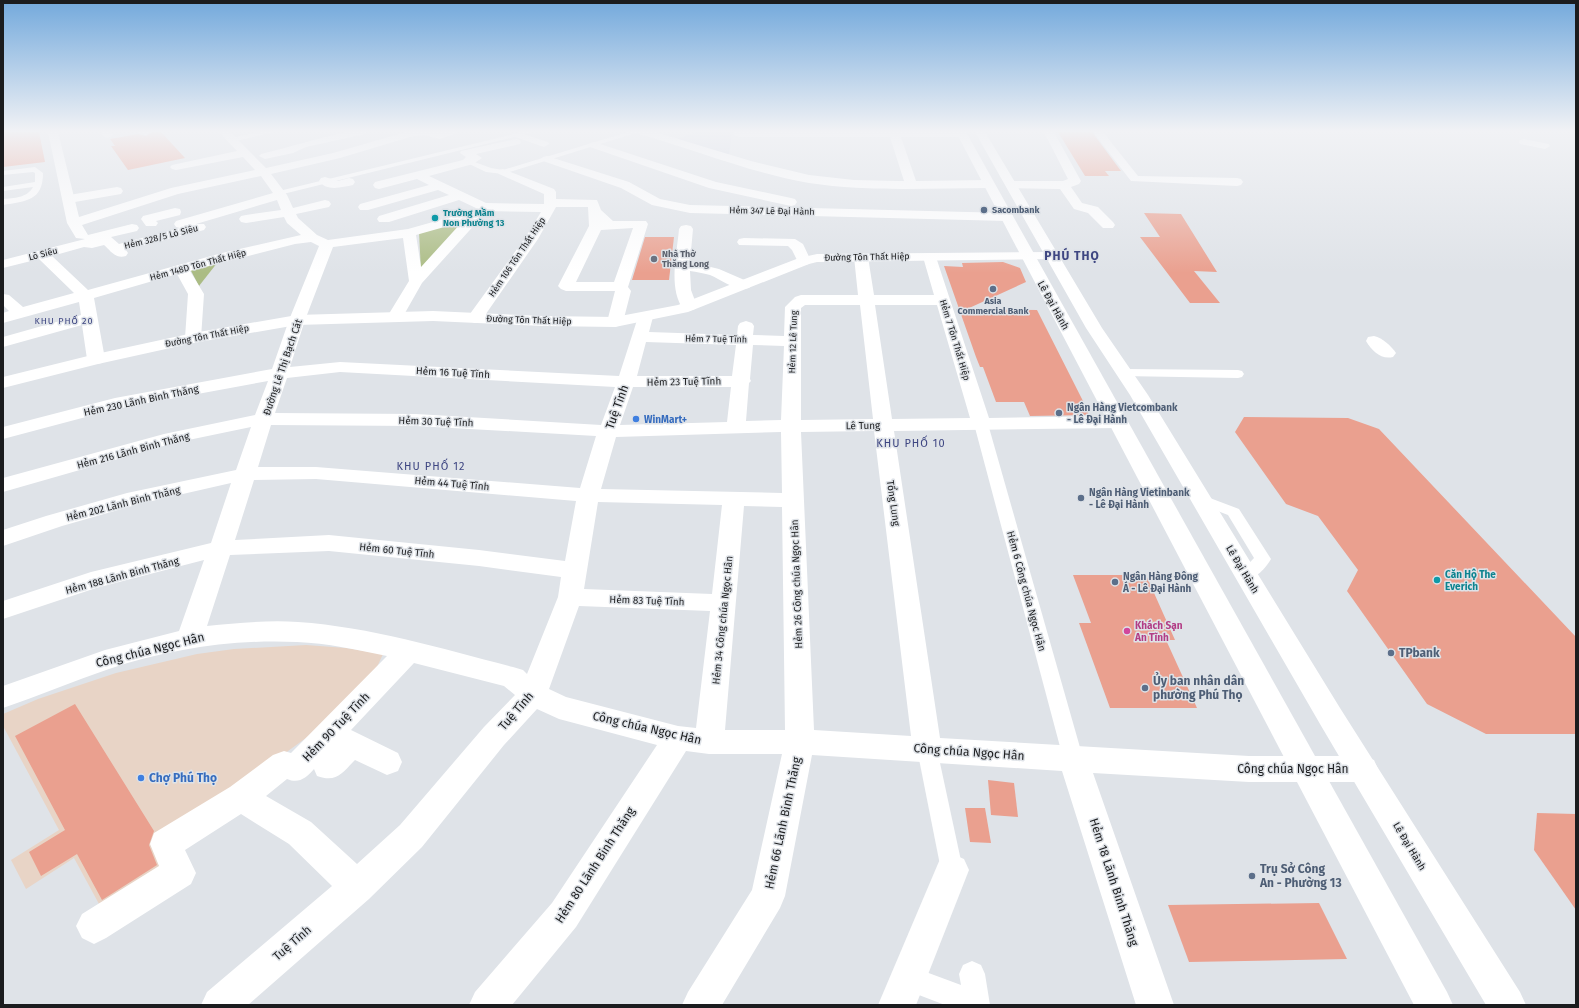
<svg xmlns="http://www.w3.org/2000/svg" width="1579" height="1008" font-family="'Fira Sans',sans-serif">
	<rect width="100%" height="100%" fill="#dfe3e8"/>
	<path fill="#e8d4c6" d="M306,645l40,3 37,6 -12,26 -28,31 -180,131 23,32 -75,52 -37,-68 -48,31 -15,-29 48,-30 -56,-104v-12l35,-15 78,-26 81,-19 37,-5z"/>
	<path fill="#cfd6e2" d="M696,132h36l-3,23 -52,-16z"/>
	<g fill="#abbc84">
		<path d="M469,218l-48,53 -2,-39z"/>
		<path d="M221,258l-22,28 -10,-19z"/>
	</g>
	<g fill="#eaa08f">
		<path d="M3,132h36l6,30 -42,5z"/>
		<path d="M152,132h9l24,26 -57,12 -17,-24h4l-5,-7 28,-5 8,2z"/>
		<path d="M1058,132h34l29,39h-16l4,5h-24z"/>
		<path d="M1144,213l37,1 36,58 -23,-1 26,32h-30l-50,-66h20z"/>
		<path d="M645,237h29l-5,43h-37z"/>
		<path d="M1003,262l17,6 6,14 -59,27 70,1 47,93h-1l6,12 -59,1 -6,-14h-28l-13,-35h-3l-4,-10 -32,-91 19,1 -1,-4z"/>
		<path d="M1244,417l104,1 31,11 197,208v97h-90l-59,-30 -80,-113 11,-21 -40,-54 -32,-12 -51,-72z"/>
		<path d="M1073,575h73l29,65h-9l31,68h-87l-31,-85h12z"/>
		<path d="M75,704l79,127 -5,14 8,20 -55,35 -25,-46 -36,22 -12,-24 36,-22 -50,-94z"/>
		<path d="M988,780l26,3 4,34 -27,-2z"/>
		<path d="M965,808h20l6,35 -21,-1z"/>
		<path d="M1537,813l39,1v96l-42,-60z"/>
		<path d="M1319,903l28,56 -158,3 -21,-57z"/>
	</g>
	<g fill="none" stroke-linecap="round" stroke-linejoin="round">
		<g fill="#fff" fill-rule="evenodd">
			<path d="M260,132h13l-41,10 -4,-2 1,-2z"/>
			<path d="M522,132h12l-255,63 -4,-2 4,-2z"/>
			<path d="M628,132h11l-136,42 -17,-2 -21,-10 4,-2 22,8 12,2z"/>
			<path d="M35,167l8,6c0,28 -17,28 -40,32v-6c11,-1 24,-1 30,-12l-30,4v-4l32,-5v-9l-2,-1 -30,3v-4z"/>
			<path d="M1126,369l112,1 4,1 2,3 -2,3 -4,1 -116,-2 -2,-3 2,-3z"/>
			<path d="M981,420l5,1 2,3 95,334 -3,6 -7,3 -7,-3 -3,-6 -89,-334 2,-3z"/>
			<path d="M1202,495l37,14 32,50c-6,10 -18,24 -31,20l-2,-4 16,-17 -26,-43 -31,-12 -2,-3 2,-3z"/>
			<path d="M927,740l7,3 3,6 26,121 -3,8 -8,3 -8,-3 -3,-8 -24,-121 3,-6z"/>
			<path d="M972,961l9,4 4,9 5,31h-45l-47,-18 -4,-9 4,-9 9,-4 54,20 -2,-11 4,-9z"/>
		</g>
		<path fill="#fff" fill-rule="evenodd" d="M117,187l4,1 2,3 -2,3 -52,9 -4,-1 -2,-3 2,-3 4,-1z"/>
		<g fill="#fff" fill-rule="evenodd">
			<path d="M48,132h10l21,85 92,-29 84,-18 -12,-13 -67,13 -4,-1 -2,-2 2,-2 65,-14 -18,-19h11l36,36 67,-15 73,-21h50l-1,2 -16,5 -15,-4 -14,2 -70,21 -69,16 16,21 6,13 32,-8 4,1 2,3 -2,3 -33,7 2,4 19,17 11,5 80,-11 64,-18 4,-3 -17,-8 -70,22h-10l-2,-3 2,-3 70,-21 -11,-5 -70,20h-8l-2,-3 2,-3 69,-19 -12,-6 -38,10 -4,-1 -2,-3 2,-3 88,-22 3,-3 -6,-4 1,-2 55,-12 4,1 1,2 -1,2 -44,10 6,4 -9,6 -44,12 57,27 58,1v-10l-45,-20 -2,-2 2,-2 4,-1 51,20 2,3v7l41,1 4,10 12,11h33l2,3 -20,63 3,4 -8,31 -2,3 -6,2 -6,-2 -2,-3 8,-31h-49l-5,-2 -3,-3 31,-60 -1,-19h-32l-18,32 -57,82 -6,2 -6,-2 -2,-3 58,-80 16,-26 -54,-1 -65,72 -21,37 -6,2 -6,-2 -2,-3 22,-36 -6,-43 -70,9 -28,73 -15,47 50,-5 279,14 20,-62 6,-2 6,2 2,3 -4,15 88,3 1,-9 2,-3 6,-2 6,2 2,3 -1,9 31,1 1,-29 10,-10 6,-2h57l-4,-38 2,-3 5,-1 5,1 2,3 6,38h60l-11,-38 2,-3 5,-1 5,1 54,164 129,-2 7,2 3,4 -3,4 -7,2 -224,3 46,307 309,18h114l11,4 4,9 -4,9 -11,4h-114l-156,-9 81,232h-38l-74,-234 -250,-16 -27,141 -5,12 -58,97h-40l6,-13 64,-102 30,-136h-73l-23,-3 -110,176 -64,78h-43l6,-13 77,-89 105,-158 -98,-26 -22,-10 -33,36 -82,102 -53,52 -121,106h-47l6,-13 125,-106 -43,-42 -48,-30 -56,36 11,23 -5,11 -85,54 -12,6 -12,-6 -6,-12 6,-12 77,-48 -9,-22 4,-11 76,-46 43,-32 11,-4 7,2 96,-97c-29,-6 -60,-13 -90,-14 -64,-3 -128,7 -188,27 -36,12 -70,27 -106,39v-22l102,-36 74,-19 25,-71 -108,28 -93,31v-18l88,-29 120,-29 20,-60 -92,21 -77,22 -59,20v-16l43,-14 81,-23 109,-23 15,-43 -77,16 -171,49v-14l161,-44 91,-19 13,-34 -152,28 -113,30v-12l112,-29 157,-29 17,-49 30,-74 -8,-4 -16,2 -105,27 14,23 -3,44 -2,4 -6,1 -6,-1 -2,-4 3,-44 -11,-20 -83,24 11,61 -3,4 -6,1 -6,-1 -3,-4 -5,-34 -79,22v-10l78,-22 -2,-13 -76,21v-10l6,-2 -6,-6v-11l6,1 14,12 51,-14 -35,-34 -36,9v-8l82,-21 -9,-1 -9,-15zM261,176l12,17 -97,28 -2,3 2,3 4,1 -61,16 -8,-7 26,-6 2,-3 -2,-3 -5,-1 -44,11 -6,-10 96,-31zM277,200l4,10 -35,5 -5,1 -2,3 2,3 5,1 38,-6 3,6 14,12 -79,18 -134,37 -36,-34 32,-9 8,1 12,-3c7,6 11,14 22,11l2,-3 -2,-3 78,-20 2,-3 -2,-3h-8zM462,222l-41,45 -5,-32zM633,228l-19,54h-38l25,-52zM805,305h55l13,114 -72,1v-112zM875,305h62l33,113 -78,1zM646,342l90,3 -4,31h-95zM753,345l31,1 -3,74 -35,1 3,-38 2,-2 -1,-2zM340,372l275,15 -14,38 -185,-11 -141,-1 12,-35zM633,387h98l-4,35 -107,3zM271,425l145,1 180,10 -16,52 -264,-21h-58zM874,431l37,305 -97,-6 -13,-298zM781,432l1,61 -181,-4 15,-52zM316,479l260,22 -11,60 -86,-11 -150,-15 -94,5 19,-60zM598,502l124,3 -10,89 -128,-5zM744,506l38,1 3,223h-60zM329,551l150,15 82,11 -3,20 -31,77 -4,-4 -10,-3c-70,-18 -142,-40 -215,-45 -30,-2 -61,1 -91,4l23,-71zM579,606l131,5 -14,117 -18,-2 -112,-29 -17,-8zM414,663l90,23 11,9 -31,32 -84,98 -43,39 -46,-42 -45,-26 21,-17c12,5 19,-1 27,-10l3,7c20,7 25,-3 38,-16l32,15 11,-4 4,-9 -4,-9 -47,-23z"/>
			<path d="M101,132h10l2,3 -5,3 -4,-1z"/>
			<path d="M139,132h12l-5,3 -6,-1z"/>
			<path d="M347,132h19l-1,2 -59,13 -13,6 -28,6 -6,-3 2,-2c29,-7 57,-16 86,-22z"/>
			<path d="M518,132l30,10 1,2 -5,3 -29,-10 -1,-2z"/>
			<path d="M638,132h17l96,29 58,14 45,5 44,1h6l-14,-44h-152l-5,-3 1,-2h232l1,2 -1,2 -4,1h-61l15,44 72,-1 4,1 2,3 -2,3 -4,1c-59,0 -120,4 -179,-5 -58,-10 -113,-33 -170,-49z"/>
			<path d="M1044,132h10l27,49 -2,3 -8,3 11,16 16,4 15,15 2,3 -2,3h-10l-15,-15 -14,-4 -14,-20 -52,-1 -2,-3 2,-3 4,-1h51l5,-2z"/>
			<path d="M1093,132h10l35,44 99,2 4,1 2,3 -2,3 -4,1 -106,-5z"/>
			<path d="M1524,139l25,5 1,2 -5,3 -25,-5 -1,-2 1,-2z"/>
			<path d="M594,142l122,40 75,16 4,1 2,3 -2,3 -4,1 -82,-18 -119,-41 -1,-2 1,-2z"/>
			<path d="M547,156l82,26 31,17 30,6 317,8 5,1 1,3 -1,3 -5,1 -317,-8 -38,-8 -31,-17 -78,-27 -2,-2 2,-2z"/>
			<path d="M325,177l13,4 11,-3 4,1 2,3 -2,3c-11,2 -26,7 -34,-4l2,-3z"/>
			<path d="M175,208l5,1 1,3 -1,3 -24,6 2,2 -2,3h-10l-5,-7 2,-3z"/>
			<path d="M686,225l5,1 2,3 -3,33 29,7 30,13 3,3 -3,3c-13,4 -27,-8 -39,-13 -7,-2 -13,-3 -20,-4l1,19 6,16 -2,3 -6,2 -6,-2c-15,-22 -6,-55 -4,-80l2,-3z"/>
			<path d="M744,238l51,1 8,5 8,17 -2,3 -5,1 -5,-1 -7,-14 -4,-4 -49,-1 -2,-3 2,-3z"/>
			<path d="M1374,336c9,2 17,10 22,17l-3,4c-12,3 -21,-6 -27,-16l2,-4z"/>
			<path d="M952,854l12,5 5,11 -53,135h-38l62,-146z"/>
		</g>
		<path fill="#fff" fill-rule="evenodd" d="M1052,252l5,1 2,3 -2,3 -240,3 -8,2 -121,48 -73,15 -71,-1 -111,-5 -136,4 -104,18 -95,21 -95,24v-11l93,-23 97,-21 104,-18 136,-4 111,5 71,1 63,-12 121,-47 18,-4z"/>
		<g fill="#fff" fill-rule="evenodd">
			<path d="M956,132h10l481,860 6,13h-39z"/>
			<path d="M975,132h10l117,196 46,67 192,313 180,284 6,13h-40l-166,-281 -190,-329 -44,-67z"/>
		</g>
	</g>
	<linearGradient id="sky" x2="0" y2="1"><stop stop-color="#73a9dc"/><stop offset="0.48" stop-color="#f1f2f5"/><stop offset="1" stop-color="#f1f2f5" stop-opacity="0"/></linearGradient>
	<rect width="1579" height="273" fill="url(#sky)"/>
	<g fill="#5c6f8a" stroke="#dfe3e8" stroke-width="1.5">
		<circle cx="984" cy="210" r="4"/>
		<circle cx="993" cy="289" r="4"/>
		<circle cx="1059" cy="413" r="4"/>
		<circle cx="1081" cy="498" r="4"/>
		<circle cx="1115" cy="582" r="4"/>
		<circle cx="1391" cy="653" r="4"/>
		<circle cx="1145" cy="688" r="4"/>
		<circle cx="1252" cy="876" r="4"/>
	</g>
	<g fill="#0f9aa8" stroke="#dfe3e8" stroke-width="1.5">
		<circle cx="435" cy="218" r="4"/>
		<circle cx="1437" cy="580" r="4"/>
	</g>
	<circle fill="#6b7280" stroke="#dfe3e8" stroke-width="1.5" cx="654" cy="259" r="4"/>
	<g fill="#3f7fe0" stroke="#dfe3e8" stroke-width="1.5">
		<circle cx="636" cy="419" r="4"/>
		<circle cx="141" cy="778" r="4"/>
	</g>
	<circle fill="#d1479c" stroke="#dfe3e8" stroke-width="1.5" cx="1127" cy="631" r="4"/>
	<g text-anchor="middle" stroke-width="3" stroke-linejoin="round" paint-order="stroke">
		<g font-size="9" font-weight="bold" fill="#4e5e75" stroke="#dfe3e8" text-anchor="start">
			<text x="992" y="213">Sacombank</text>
			<text x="993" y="304" text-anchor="middle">Asia<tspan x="993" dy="10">Commercial Bank</tspan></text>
		</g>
		<g font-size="9" fill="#1b1c1e" stroke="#dfe3e8">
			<text transform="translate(772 211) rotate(1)" y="3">Hẻm 347 Lê Đại Hành</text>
			<text transform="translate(161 237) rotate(-14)" y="3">Hẻm 328/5 Lò Siêu</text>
			<text transform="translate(43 254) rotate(-14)" y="3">Lò Siêu</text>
			<text transform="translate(517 257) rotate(-56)" y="3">Hẻm 106 Tôn Thất Hiệp</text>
			<text transform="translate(867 257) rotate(-1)" y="3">Đường Tôn Thất Hiệp</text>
			<text transform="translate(198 265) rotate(-15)" y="3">Hẻm 148D Tôn Thất Hiệp</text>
			<text transform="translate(529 320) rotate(2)" y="3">Đường Tôn Thất Hiệp</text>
			<text transform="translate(207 336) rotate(-11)" y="3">Đường Tôn Thất Hiệp</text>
			<text transform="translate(716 339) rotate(1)" y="3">Hẻm 7 Tuệ Tĩnh</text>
			<text transform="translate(955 340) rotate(73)" y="3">Hẻm 7 Tôn Thất Hiệp</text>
			<text transform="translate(793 342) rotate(-88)" y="3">Hẻm 12 Lê Tung</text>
		</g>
		<g font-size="9" font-weight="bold" fill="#0d838f" stroke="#dfe3e8" text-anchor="start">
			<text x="443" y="216">Trường Mầm<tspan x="443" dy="10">Non Phường 13</tspan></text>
		</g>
		<g font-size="9" font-weight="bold" fill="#5b616d" stroke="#dfe3e8" text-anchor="start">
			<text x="662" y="257">Nhà Thờ<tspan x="662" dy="10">Thăng Long</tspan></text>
		</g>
		<g font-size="9" letter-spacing="1" fill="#3e4682" stroke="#dfe3e8">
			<text x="64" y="324">KHU PHỐ 20</text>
		</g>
		<g font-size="10" fill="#1b1c1e" stroke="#dfe3e8">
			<text transform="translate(1054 305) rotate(61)" y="4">Lê Đại Hành</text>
			<text transform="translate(282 367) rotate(-71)" y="4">Đường Lê Thị Bạch Cát</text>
			<text transform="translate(453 372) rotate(3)" y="4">Hẻm 16 Tuệ Tĩnh</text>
			<text transform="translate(684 381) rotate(-1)" y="4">Hẻm 23 Tuệ Tĩnh</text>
			<text transform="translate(141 400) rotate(-12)" y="4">Hẻm 230 Lãnh Binh Thăng</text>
			<text transform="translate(436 421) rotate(2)" y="4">Hẻm 30 Tuệ Tĩnh</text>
			<text transform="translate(863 425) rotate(-1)" y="4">Lê Tung</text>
			<text transform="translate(133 450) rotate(-15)" y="4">Hẻm 216 Lãnh Binh Thăng</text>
			<text transform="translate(452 483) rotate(5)" y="4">Hẻm 44 Tuệ Tĩnh</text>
			<text transform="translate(123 503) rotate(-14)" y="4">Hẻm 202 Lãnh Binh Thăng</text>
			<text transform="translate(894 503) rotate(82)" y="4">Tổng Lung</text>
			<text transform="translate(397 550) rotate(6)" y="4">Hẻm 60 Tuệ Tĩnh</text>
			<text transform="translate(1243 569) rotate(59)" y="4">Lê Đại Hành</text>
			<text transform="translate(122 575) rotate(-15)" y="4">Hẻm 188 Lãnh Binh Thăng</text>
			<text transform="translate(796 584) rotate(-92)" y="4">Hẻm 26 Công chúa Ngọc Hân</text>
			<text transform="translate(1027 591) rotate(75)" y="4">Hẻm 6 Công chúa Ngọc Hân</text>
			<text transform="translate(647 600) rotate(2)" y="4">Hẻm 83 Tuệ Tĩnh</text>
			<text transform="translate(722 620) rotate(-84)" y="4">Hẻm 34 Công chúa Ngọc Hân</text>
			<text transform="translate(1410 846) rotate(59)" y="4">Lê Đại Hành</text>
		</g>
		<g font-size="10" font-weight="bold" fill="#4e5e75" stroke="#dfe3e8" text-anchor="start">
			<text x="1067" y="411">Ngân Hàng Vietcombank<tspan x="1067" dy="12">- Lê Đại Hành</tspan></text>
			<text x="1089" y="496">Ngân Hàng Vietinbank<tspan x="1089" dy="12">- Lê Đại Hành</tspan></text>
			<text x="1123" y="580">Ngân Hàng Đông<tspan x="1123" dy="12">Á - Lê Đại Hành</tspan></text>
		</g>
		<g font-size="10" font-weight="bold" fill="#366cbe" stroke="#dfe3e8" text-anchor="start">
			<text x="644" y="423">WinMart+</text>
		</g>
		<g font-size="10" font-weight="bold" fill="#0d838f" stroke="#dfe3e8" text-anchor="start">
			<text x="1445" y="578">Căn Hộ The<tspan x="1445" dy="12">Everich</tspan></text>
		</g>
		<g font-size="10" font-weight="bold" fill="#b23c85" stroke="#dfe3e8" text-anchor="start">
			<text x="1135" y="629">Khách Sạn<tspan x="1135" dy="12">An Tĩnh</tspan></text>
		</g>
		<g font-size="11" letter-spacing="1" fill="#3e4682" stroke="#dfe3e8">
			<text x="911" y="447">KHU PHỐ 10</text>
			<text x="431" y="470">KHU PHỐ 12</text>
		</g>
		<g font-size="12" font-weight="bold" letter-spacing="1" fill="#3e4682" stroke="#dfe3e8">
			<text x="1072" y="260">PHÚ THỌ</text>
		</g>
		<g font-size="12" fill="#1b1c1e" stroke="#dfe3e8">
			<text transform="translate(617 407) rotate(-70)" y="4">Tuệ Tĩnh</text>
			<text transform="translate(150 650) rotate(-14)" y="4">Công chúa Ngọc Hân</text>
			<text transform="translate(516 711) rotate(-49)" y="4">Tuệ Tĩnh</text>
			<text transform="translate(336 727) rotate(-46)" y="4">Hẻm 90 Tuệ Tĩnh</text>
			<text transform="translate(647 728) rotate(13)" y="4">Công chúa Ngọc Hân</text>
			<text transform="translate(969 752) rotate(4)" y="4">Công chúa Ngọc Hân</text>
			<text x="1293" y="773">Công chúa Ngọc Hân</text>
			<text transform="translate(783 823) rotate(-78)" y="4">Hẻm 66 Lãnh Binh Thăng</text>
			<text transform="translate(595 865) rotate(-57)" y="4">Hẻm 80 Lãnh Binh Thăng</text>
			<text transform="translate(1114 882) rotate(72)" y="4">Hẻm 18 Lãnh Binh Thăng</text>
			<text transform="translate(292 943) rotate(-41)" y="4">Tuệ Tĩnh</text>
		</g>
		<g font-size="12" font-weight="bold" fill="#4e5e75" stroke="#dfe3e8" text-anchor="start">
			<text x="1399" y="657">TPbank</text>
			<text x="1153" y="685">Ủy ban nhân dân<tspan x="1153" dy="14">phường Phú Thọ</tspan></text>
			<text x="1260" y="873">Trụ Sở Công<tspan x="1260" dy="14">An - Phường 13</tspan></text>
		</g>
		<g font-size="12" font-weight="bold" fill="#366cbe" stroke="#dfe3e8" text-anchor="start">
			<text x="149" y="782">Chợ Phú Thọ</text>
		</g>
	</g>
	<rect width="1579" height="1008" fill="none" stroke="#1b1c1e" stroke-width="8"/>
</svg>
